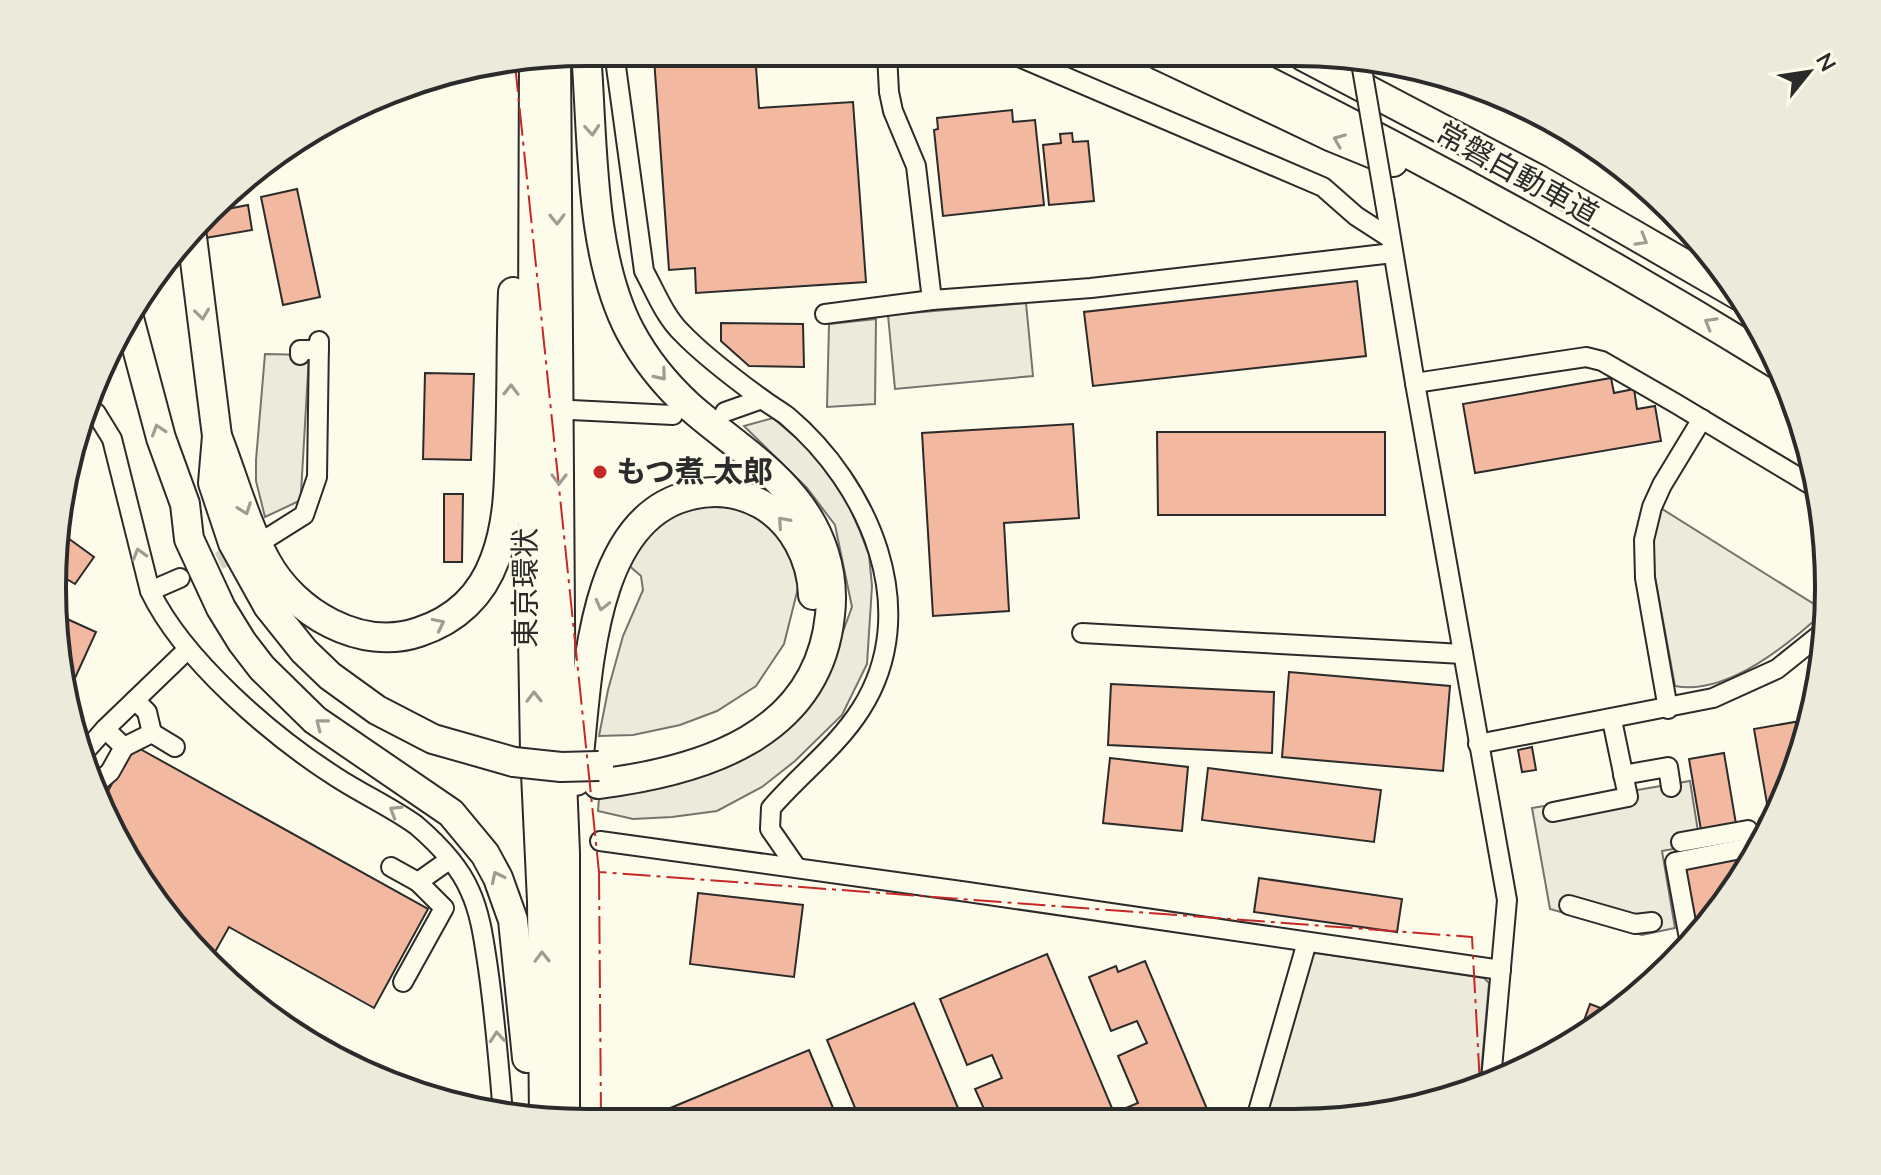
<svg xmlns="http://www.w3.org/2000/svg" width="1881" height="1175" font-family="Mulish,'Noto Sans JP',sans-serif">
	<rect width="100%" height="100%" fill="#fdfbea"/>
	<g fill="#ecebdb" stroke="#74746e" stroke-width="2">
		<path d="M1026,303l7,73 -138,13 -7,-74z"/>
		<path d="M773,418l44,38 29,43 13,30 10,26 3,31 -5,78 -25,51 -47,46 -33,26 -45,24 -45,6 -39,2 -35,-8 1,-13 77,-17 88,-34 33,-28 21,-32 20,-42 14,-38 -17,-82 -28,-37 -63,-62z"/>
		<path d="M694,500l69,14 26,28 11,38 -16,64 -28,42 -39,25 -37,14 -47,10 -34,1 9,-46 15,-54 20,-46 -2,-14 -15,-13 18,-29z"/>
		<path d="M1659,507l166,104c-36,33 -98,85 -150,75l-23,-125v-22z"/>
		<path d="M1316,953l168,25 5,5 -9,102 -47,20 -104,17h-66l47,-165z"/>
	</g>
	<g fill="#eceadb" stroke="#74746e" stroke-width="2">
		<path d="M876,319l-1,85 -48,3 2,-83z"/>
		<path d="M265,354l44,1 -8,138 -2,8 -34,16 -9,-36v-21z"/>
		<path d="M1690,781l10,63 -38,7 13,77 -33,7 -92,-26 -18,-101z"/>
	</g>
	<g fill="#f2b8a0" stroke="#2b2b2b" stroke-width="2">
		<path d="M699,53h56l4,55 94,-6 13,180 -170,11 -1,-25 -26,2 -15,-212 45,-3z"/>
		<path d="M1012,110l1,12 22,-2 9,85 -101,11 -9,-86 4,-1 -1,-11z"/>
		<path d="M1072,133l1,9 15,-1 6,60 -45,4 -6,-60 18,-2 -1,-9z"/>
		<path d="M297,189l23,108 -37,8 -22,-108z"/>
		<path d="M248,205l4,25 -64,11 29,-30z"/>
		<path d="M1357,281l9,75 -273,30 -9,-74z"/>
		<path d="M721,323l82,1 1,43 -55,-1 -28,-25z"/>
		<path d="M425,373l49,1 -3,86 -48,-1z"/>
		<path d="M1611,378l3,15 20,-4 3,20 18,-3 6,35 -186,32 -12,-69z"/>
		<path d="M1073,424l6,94 -75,5 5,88 -76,5 -11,-183z"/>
		<path d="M1157,432h228v83h-227z"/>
		<path d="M444,494h19l-1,68h-18z"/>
		<path d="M61,533l33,24 -19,27 -20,-12z"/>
		<path d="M56,614l40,18 -26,57 -1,-1z"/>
		<path d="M1289,672l161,14 -7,85 -161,-14z"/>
		<path d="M1111,684l163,8 -2,61 -164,-8z"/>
		<path d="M1812,719l-34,95 -9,1 -15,-86z"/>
		<path d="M133,745l295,164 -54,99 -145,-81 -18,32 -68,-74 -41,-83z"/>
		<path d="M1532,747l4,23 -14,2 -4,-22z"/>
		<path d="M1724,753l12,71 -35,6 -12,-71z"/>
		<path d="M1110,758l78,9 -6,64 -79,-8z"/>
		<path d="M1208,768l173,22 -7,52 -172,-22z"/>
		<path d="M1755,855l-36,58 -21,22 -13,-68z"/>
		<path d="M1259,878l143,21 -5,33 -143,-20z"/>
		<path d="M698,893l105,12 -9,72 -104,-13z"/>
		<path d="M1047,954l67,159 24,-10 -20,-47 29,-13 -10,-22 -26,10 -22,-54 27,-11 2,6 27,-11 67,160 -223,-1 -14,-31 27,-11 -10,-23 -25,10 -27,-66z"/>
		<path d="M914,1003l49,117h-103l-33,-80z"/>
		<path d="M1590,1004l24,9 -37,27z"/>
		<path d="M809,1050l29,70 -194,-1z"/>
	</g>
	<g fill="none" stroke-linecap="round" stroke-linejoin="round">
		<path stroke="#d3d1c4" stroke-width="18" stroke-dasharray="18 9" stroke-linecap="butt" d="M194,572l53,-24"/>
		<defs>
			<g id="minor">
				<path d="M614,52l30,219c11,20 21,46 38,62 22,23 54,47 80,66 8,6 17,11 25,17 82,69 137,194 74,293 -24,38 -61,65 -90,99l-1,21 27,39"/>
				<path d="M887,54l2,38 4,19 23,55 16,134 159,-12 302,-35"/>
				<path d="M1012,54l311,133 33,29 34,22"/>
				<path d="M1385,202l30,181 92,517 -16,180"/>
				<path d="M825,314l107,-14"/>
				<path d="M300,355v-5h19"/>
				<path d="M1415,383l171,-26 16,4 73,42 143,86"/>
				<path d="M86,405l10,8 16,26 38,152c33,69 122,145 186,186 26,17 55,30 80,48 21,18 43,40 54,66 11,24 14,51 18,77 7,49 11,97 15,146"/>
				<path d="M551,409l122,6"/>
				<path d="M725,412l37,-13"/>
				<path d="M269,537l35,-22 13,-38 2,-136"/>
				<path d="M150,591l30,-13"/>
				<path d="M1082,633l381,21"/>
				<path d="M1668,709l-23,-131 -1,-38 8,-33 10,-22 40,-66"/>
				<path d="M152,733l23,14"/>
				<path d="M1478,744l235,-46 64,-29 50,-40"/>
				<path d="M124,747l28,-14 -5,-21 -12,-12"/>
				<path d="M80,757l25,-28 83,-80"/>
				<path d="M1623,775l45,-8 3,20"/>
				<path d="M96,784l14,-12 14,-25 -19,-18"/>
				<path d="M1553,812l75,-15 -16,-77"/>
				<path d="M1770,831l-2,-7 6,-1"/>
				<path d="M600,841l368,51 533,78"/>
				<path d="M1681,842l67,-12"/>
				<path d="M391,867l27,15 31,-22"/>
				<path d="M1569,905l66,19 17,-2"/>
				<path d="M1690,944l-15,-82 86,-17"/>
				<path d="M403,982l41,-74 -26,-26"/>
				<path d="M1255,1122l52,-180"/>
			</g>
			<g id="highway">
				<path d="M586,52c7,86 3,201 44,279 15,28 36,54 59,75 35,31 76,56 105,92 27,33 41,74 36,117 -12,121 -128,156 -232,169"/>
				<path d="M1159,55l173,82 61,25"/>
				<path d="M1217,56c191,94 378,196 560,308"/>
				<path d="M1303,56l236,124 201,116"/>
				<path d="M556,57l5,698 4,98v266"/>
				<path d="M534,61l-2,519 3,172 7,149 2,218"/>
				<path d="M192,237l25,199 -4,47 20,60 35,63 36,45 26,25 47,34 56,29 81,23"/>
				<path d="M129,318l32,120 24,66 4,35 32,69 21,34 20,26 53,52 136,93 34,41 13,24 15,42 14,138"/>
				<path d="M217,436c16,41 28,86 49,125 28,52 95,91 153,71 37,-12 63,-37 76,-73 14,-37 14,-76 15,-114 2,-51 1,-102 3,-153"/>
				<path d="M576,781c12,-85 8,-262 115,-286 24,-6 48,-3 70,9 32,18 51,55 52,91"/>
			</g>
		</defs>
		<use href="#minor" stroke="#2b2b2b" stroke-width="22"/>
		<use href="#highway" stroke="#2b2b2b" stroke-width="32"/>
		<use href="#minor" stroke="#fdfbea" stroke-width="18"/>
		<use href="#highway" stroke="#fdfbea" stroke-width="28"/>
		<defs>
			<path id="minor-bridge" d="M1360,57l25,145"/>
			<path id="highway-bridge" d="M514,762l47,5 38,-1"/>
		</defs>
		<use href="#minor-bridge" stroke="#2b2b2b" stroke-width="22" stroke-linecap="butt"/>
		<use href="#highway-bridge" stroke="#2b2b2b" stroke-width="32" stroke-linecap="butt"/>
		<use href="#minor-bridge" stroke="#fdfbea" stroke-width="18"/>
		<use href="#highway-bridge" stroke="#fdfbea" stroke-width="28"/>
		<g stroke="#c62828" stroke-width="2" stroke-dasharray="28 6 4 6" stroke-linecap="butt">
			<path d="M515,64l84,808 873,65 8,148"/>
			<path d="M599,872l2,247"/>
		</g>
	</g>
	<defs><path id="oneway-chevron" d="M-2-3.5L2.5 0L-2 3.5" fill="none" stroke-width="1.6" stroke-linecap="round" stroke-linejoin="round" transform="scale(2)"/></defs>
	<g stroke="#9e9d94">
		<use href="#oneway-chevron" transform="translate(592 130) rotate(86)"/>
		<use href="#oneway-chevron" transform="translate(1339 140) rotate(-158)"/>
		<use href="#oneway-chevron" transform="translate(557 219) rotate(89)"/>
		<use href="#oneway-chevron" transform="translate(1642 240) rotate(30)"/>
		<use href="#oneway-chevron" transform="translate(202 314) rotate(83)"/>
		<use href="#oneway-chevron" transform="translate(1710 323) rotate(-150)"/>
		<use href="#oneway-chevron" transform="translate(661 375) rotate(50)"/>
		<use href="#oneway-chevron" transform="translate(511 390) rotate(-89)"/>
		<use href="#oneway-chevron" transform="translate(158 430) rotate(-108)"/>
		<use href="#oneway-chevron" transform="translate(559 479) rotate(90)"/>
		<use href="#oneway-chevron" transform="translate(245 509) rotate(70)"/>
		<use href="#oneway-chevron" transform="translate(783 522) rotate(-131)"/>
		<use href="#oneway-chevron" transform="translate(139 554) rotate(-106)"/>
		<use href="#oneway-chevron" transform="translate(602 605) rotate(104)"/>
		<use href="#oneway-chevron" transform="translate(439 624) rotate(-26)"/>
		<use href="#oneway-chevron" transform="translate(534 697) rotate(-91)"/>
		<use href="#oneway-chevron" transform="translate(321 724) rotate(-142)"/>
		<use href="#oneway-chevron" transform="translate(395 811) rotate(-148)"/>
		<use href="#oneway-chevron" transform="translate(497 877) rotate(-116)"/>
		<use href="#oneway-chevron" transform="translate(542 957) rotate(-91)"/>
		<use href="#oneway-chevron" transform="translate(497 1037) rotate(-95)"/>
	</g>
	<circle fill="#c62828" stroke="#fdfbea" stroke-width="3" cx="600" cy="472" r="8"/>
	<g text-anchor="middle" stroke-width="6" stroke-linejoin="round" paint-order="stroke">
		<g font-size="30" fill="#2b2b2b" stroke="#fdfbea">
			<text transform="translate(1517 174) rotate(29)" y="10">常磐自動車道</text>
			<text transform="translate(526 588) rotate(-90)" y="10">東京環状</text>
		</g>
		<g font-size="30" font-weight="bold" fill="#2b2b2b" stroke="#fdfbea" text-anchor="start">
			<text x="616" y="482">もつ煮 太郎</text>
		</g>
	</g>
	<path d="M0 0H1881V1175H0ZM587 66H1294A521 521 0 0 1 1815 587V588A521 521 0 0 1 1294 1109H587A521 521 0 0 1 66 588V587A521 521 0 0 1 587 66Z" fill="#eceadb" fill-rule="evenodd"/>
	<path fill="none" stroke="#2b2b2b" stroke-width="4" d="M587 66H1294A521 521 0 0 1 1815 587V588A521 521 0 0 1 1294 1109H587A521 521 0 0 1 66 588V587A521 521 0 0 1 587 66Z"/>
	<g transform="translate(1809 72) rotate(60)" stroke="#fdfbea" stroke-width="6" paint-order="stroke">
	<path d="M0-6L14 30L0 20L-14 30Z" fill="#2b2b2b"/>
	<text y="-12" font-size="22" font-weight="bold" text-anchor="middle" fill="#2b2b2b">N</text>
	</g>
</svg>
